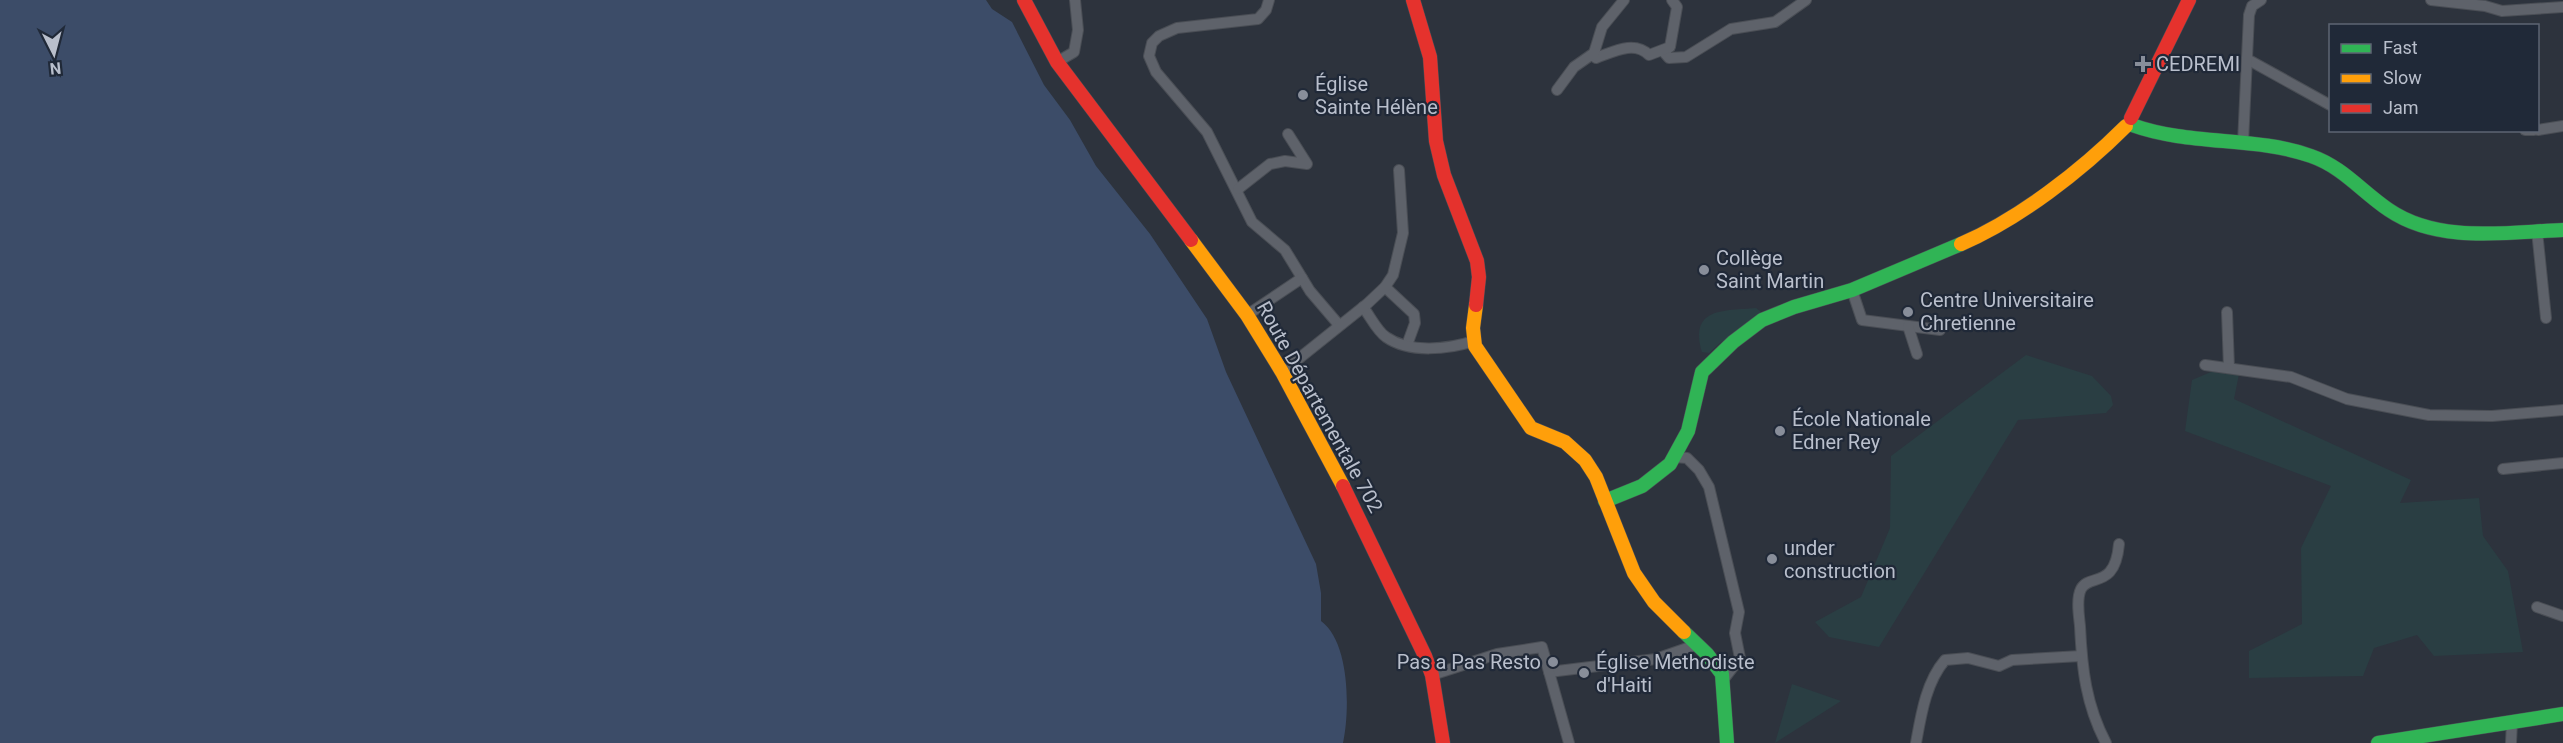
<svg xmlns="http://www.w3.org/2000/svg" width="2563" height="743" font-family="Roboto,sans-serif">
	<rect width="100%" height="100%" fill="#2d333d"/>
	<g fill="#2a3e43">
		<path d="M1756,308l8,6 -3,5 -41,24 -11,10 -7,-1c-13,-45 22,-41 54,-44z"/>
		<path d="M2026,355l66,21 19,20 2,9 -7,8 -88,7 -139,227 -50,-10 -14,-15 46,-25 29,-69 1,-72z"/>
		<path d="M2218,369l21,5 -5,25 177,81 -11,23 79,-5 4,38 25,35 15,81 -89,4 -17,-21 -43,13 -11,28 -114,2v-27l53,-27 -1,-76 30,-62 -146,-55 7,-51z"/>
		<path d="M1792,684l49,17 -66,42z"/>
	</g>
	<path fill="#3c4c68" d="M0,0h986l6,9 20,13 32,63 26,35 26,46 54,68 57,85 19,53 90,192 5,29v28c29,21 29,90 22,122h-1343z"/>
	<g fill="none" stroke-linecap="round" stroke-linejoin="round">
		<defs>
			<g id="street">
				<path d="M1269,0l-3,10 -8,9 -81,9 -18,8 -7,7 -3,13 7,16 51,60 45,90 33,28 25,41 29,34"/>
				<path d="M2431,0l54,6 17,5 61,-4"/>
				<path d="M1663,51l6,7 17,-1 45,-28 44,-7 31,-22"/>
				<path d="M1592,55l4,3c17,-6 38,-18 53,-3l21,-8 7,-40 -5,-7"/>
				<path d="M2247,59l83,46"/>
				<path d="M1057,62l17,-10 4,-22 -3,-30"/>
				<path d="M1557,90l17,-23 20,-14 8,-26 22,-27"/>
				<path d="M2525,130h9"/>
				<path d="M2538,130l25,-4"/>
				<path d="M2243,143l6,-128 3,-9 9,-6"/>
				<path d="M1238,189l32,-25 15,-3 22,3 -19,-30"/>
				<path d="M2537,231l9,87"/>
				<path d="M1385,287l29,27 1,9 -8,22"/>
				<path d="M1852,290l10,30 78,10"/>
				<path d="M1363,307c7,9 14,24 23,30 24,17 63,12 88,4"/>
				<path d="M2227,312l2,56"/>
				<path d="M1247,315l55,-37"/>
				<path d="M1908,326l9,28"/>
				<path d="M2205,365l86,12 56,22 82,16 63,1 71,-6"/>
				<path d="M1282,372l85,-68 18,-17 8,-12 10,-42 -4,-63"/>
				<path d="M1675,457l12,1 12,12 10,17 30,125 -4,21 5,25 -17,22"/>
				<path d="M2503,469l60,-6"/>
				<path d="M2537,607l26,9"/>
				<path d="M1549,672l107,-13 40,-14"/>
				<path d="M1432,675l65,-21 45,-7 27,96"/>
				<path d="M1916,743c5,-28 10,-61 29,-83l23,-2 31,8 13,-6 69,-4"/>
				<path d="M2106,743c-20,-38 -24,-74 -26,-117 -1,-10 -4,-27 1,-37 8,-16 34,1 38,-45"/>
				<path d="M2511,743l1,-21"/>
			</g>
			<g id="fast">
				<path d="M2132,125c58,21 123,11 179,31 32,11 51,36 78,54 50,34 118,22 174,20"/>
				<path d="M1605,501l37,-15 28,-22 18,-33 14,-59 31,-30 29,-22 32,-13 58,-17 109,-46"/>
				<path d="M1684,632l23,22 15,20 5,69"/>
				<path d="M2378,743l185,-29"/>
			</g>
			<g id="slow">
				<path d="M1191,240l56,75 35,57 61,114"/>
				<path d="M1961,244c58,-25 120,-73 165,-118"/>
				<path d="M1476,305l-3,23 2,18 56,82 34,14 20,18 11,17 38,96 20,29 30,30"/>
			</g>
			<g id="jam">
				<path d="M1024,0l33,62 134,178"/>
				<path d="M1413,0l17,57 6,84 8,34 33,86 2,16 -3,28"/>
				<path d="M2131,118l58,-118"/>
				<path d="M1343,486l82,170 7,19 11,68"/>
			</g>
		</defs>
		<use href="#street" stroke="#4a4e55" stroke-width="12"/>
		<use href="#fast" stroke="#4a4e55" stroke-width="15"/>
		<use href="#slow" stroke="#4a4e55" stroke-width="15"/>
		<use href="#jam" stroke="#4a4e55" stroke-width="15"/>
		<use href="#street" stroke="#5e626a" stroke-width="10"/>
		<use href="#fast" stroke="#30b455" stroke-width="14"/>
		<use href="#slow" stroke="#ff9f0a" stroke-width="14"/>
		<use href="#jam" stroke="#e5322d" stroke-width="14"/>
	</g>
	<g fill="#888e9a" stroke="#202938" stroke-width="2">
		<path d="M2140 55h6v6h6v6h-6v6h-6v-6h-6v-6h6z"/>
		<circle cx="1303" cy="95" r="6"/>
		<circle cx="1704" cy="270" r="6"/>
		<circle cx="1908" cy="312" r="6"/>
		<circle cx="1780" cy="431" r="6"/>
		<circle cx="1772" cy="559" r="6"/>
		<circle cx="1553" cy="662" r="6"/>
		<circle cx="1584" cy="673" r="6"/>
	</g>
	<g text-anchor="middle" stroke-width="4.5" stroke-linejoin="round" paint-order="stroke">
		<g font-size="20" fill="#b9bfcc" stroke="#202938" text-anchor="start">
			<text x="2156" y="71">CEDREMI</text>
			<text x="1315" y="91">Église<tspan x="1315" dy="23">Sainte Hélène</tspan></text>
			<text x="1716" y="265">Collège<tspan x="1716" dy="23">Saint Martin</tspan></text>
			<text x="1920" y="307">Centre Universitaire<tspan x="1920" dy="23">Chretienne</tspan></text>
			<text x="1792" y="426">École Nationale<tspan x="1792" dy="23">Edner Rey</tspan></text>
			<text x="1784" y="555">under<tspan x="1784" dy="23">construction</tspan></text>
			<text x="1541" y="669" text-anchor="end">Pas a Pas Resto</text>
			<text x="1596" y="669">Église Methodiste<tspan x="1596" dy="23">d'Haiti</tspan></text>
		</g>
		<g font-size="20" fill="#b9bfcc" stroke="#202938">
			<text transform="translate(1320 407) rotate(61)" y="7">Route Départementale 702</text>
		</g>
	</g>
	<rect x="2329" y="24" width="210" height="108" fill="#202938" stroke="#5d6573" stroke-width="1.5"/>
	<rect x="2341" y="44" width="30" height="9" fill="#30b455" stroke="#5d6573" stroke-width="1.5"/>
	<text x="2383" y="54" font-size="18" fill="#b9bfcc">Fast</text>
	<rect x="2341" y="74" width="30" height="9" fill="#ff9f0a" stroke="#5d6573" stroke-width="1.5"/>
	<text x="2383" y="84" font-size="18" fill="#b9bfcc">Slow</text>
	<rect x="2341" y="104" width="30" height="9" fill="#e5322d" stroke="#5d6573" stroke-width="1.5"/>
	<text x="2383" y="114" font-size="18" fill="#b9bfcc">Jam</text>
	<g transform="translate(54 54) rotate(174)" stroke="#202938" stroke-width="4.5" paint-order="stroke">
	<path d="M0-4.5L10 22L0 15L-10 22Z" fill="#b9bfcc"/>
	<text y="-9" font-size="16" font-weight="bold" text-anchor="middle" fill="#b9bfcc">N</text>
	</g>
</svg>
